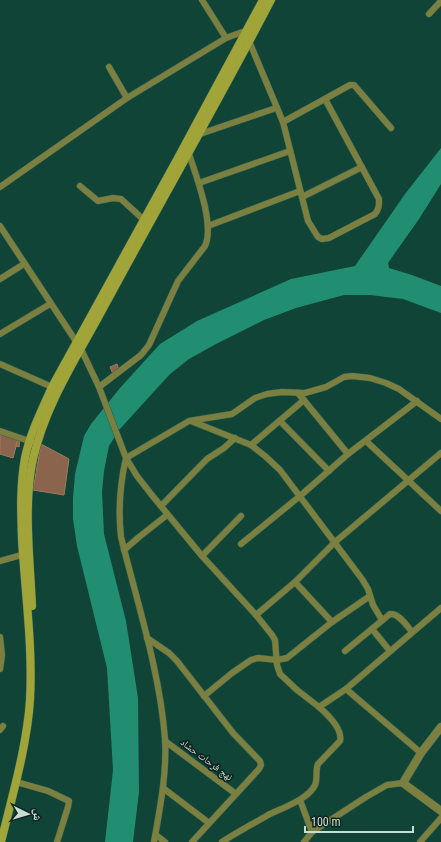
<svg xmlns="http://www.w3.org/2000/svg" width="441" height="842" font-family="'Roboto Condensed','Noto Naskh Arabic',sans-serif">
	<rect width="100%" height="100%" fill="#0f4436"/>
	<path fill="#218e72" d="M441,148v36l-22,35 -31,44 1,5 23,7 29,11v27l-38,-14 -33,-4h-26l-48,13 -32,12 -48,24 -27,15 -19,15 -51,56 -10,16 -5,25 -2,21 2,42 22,87 12,77 1,94 -6,50h-28l8,-72 -6,-102 -30,-122 -4,-27v-21l2,-24 9,-38 7,-12 29,-36 40,-44 37,-23 94,-42 64,-13 50,-72z"/>
	<g fill="#8a644d" stroke="#a17a63">
		<path d="M117,364l2,6 -6,4 -3,-7z"/>
		<path d="M0,434l18,5 -5,19 -13,-4z"/>
		<path d="M18,439l2,1 -1,7 -3,-1z"/>
		<path d="M41,444l28,15 -5,36 -31,-5z"/>
	</g>
	<g fill="none" stroke-linecap="round" stroke-linejoin="round">
		<defs>
			<g id="minor">
				<path d="M202,0l24,38"/>
				<path d="M429,14l12,-13"/>
				<path d="M249,41l34,81 25,99 10,16 4,2 7,-1 46,-24c4,-5 4,-8 4,-15l-54,-100"/>
				<path d="M109,67l18,31"/>
				<path d="M283,122l67,-37h4l37,43"/>
				<path d="M200,134l76,-26"/>
				<path d="M199,183l91,-32"/>
				<path d="M80,186l18,15 15,-3 8,1 23,21"/>
				<path d="M0,187l127,-89 99,-60 22,-8"/>
				<path d="M302,197l60,-30"/>
				<path d="M0,226l81,123 18,38 27,71 11,18 14,18 51,62 54,59 16,20 3,5 2,25 3,9 17,16 22,17 27,-18 75,64"/>
				<path d="M208,226l92,-35"/>
				<path d="M0,279l24,-15"/>
				<path d="M0,334l50,-30"/>
				<path d="M0,364l52,23"/>
				<path d="M99,387l42,-32 8,-10 29,-64 27,-35c10,-21 -9,-71 -16,-92"/>
				<path d="M298,393l50,61"/>
				<path d="M191,421l60,24 14,11 15,14 82,109 6,10 5,16 9,15"/>
				<path d="M280,421l49,50"/>
				<path d="M0,431l32,11"/>
				<path d="M366,441l75,70"/>
				<path d="M251,445l53,-45"/>
				<path d="M161,506l46,-47 17,-11 11,-10"/>
				<path d="M241,544l59,-48 48,-42 69,-53"/>
				<path d="M124,550l15,-13 28,-22"/>
				<path d="M202,556l39,-40"/>
				<path d="M0,561l25,-7"/>
				<path d="M295,582l37,40"/>
				<path d="M256,615l39,-33 40,-40 106,-89"/>
				<path d="M372,629l18,22"/>
				<path d="M0,637l2,18 -2,14"/>
				<path d="M147,638l22,15 8,8 56,72 27,28 1,4 -2,4 -67,73"/>
				<path d="M345,651l45,-37c9,-1 17,12 22,18"/>
				<path d="M346,689l95,-81"/>
				<path d="M204,696l28,-23 19,-13 7,-2 19,2 10,-2 45,-36 38,-26"/>
				<path d="M0,730l3,-4"/>
				<path d="M165,741l71,53"/>
				<path d="M20,783l28,8 21,10 -1,6 -11,35"/>
				<path d="M163,788l46,35"/>
				<path d="M300,800l12,32"/>
				<path d="M156,835l9,7"/>
				<path d="M154,842c6,-34 13,-69 11,-103 -5,-67 -28,-137 -44,-202 -3,-27 -1,-53 5,-79l63,-37 43,-7 23,-16 12,-4 15,-2 23,1 21,-6 18,-10 8,-1 18,2 16,5 13,6 42,30"/>
				<path d="M222,842c15,-10 31,-18 46,-27 14,-7 41,-16 47,-30 3,-7 0,-14 3,-21l22,-23c3,-12 -13,-27 -21,-34"/>
				<path d="M304,842l8,-10 54,-35 21,-12 16,-2"/>
				<path d="M420,842l21,-24"/>
			</g>
			<path id="tertiary" d="M441,727l-20,26 -18,30 38,28"/>
			<g id="secondary">
				<path d="M32,606c-2,-47 -9,-101 1,-147 13,-57 46,-105 73,-156 55,-102 112,-201 165,-303"/>
				<path d="M1,842c11,-45 26,-96 29,-142 3,-54 -5,-108 -8,-161 -1,-27 -2,-54 3,-81 5,-25 17,-48 27,-71l126,-229 85,-158"/>
			</g>
		</defs>
		<use href="#minor" stroke="#306053" stroke-width="7"/>
		<use href="#tertiary" stroke="#306053" stroke-width="9"/>
		<use href="#secondary" stroke="#306053" stroke-width="9"/>
		<use href="#minor" stroke="#7b7f40" stroke-width="6"/>
		<use href="#tertiary" stroke="#7b7f40" stroke-width="8"/>
		<use href="#secondary" stroke="#a0a439" stroke-width="8"/>
	</g>
	<g text-anchor="middle" stroke-width="3.5" stroke-linejoin="round" paint-order="stroke">
		<g font-size="10" fill="#c5dfd5" stroke="#112620">
			<text transform="translate(207 759) rotate(37)" y="4">نهج فرحات حشاد</text>
		</g>
	</g>
	<g transform="translate(28 814) rotate(95)" stroke="#112620" stroke-width="3" paint-order="stroke">
	<path d="M0-3L7 15L0 10L-7 15Z" fill="#c5dfd5"/>
	<text y="-6" font-size="11" font-weight="bold" text-anchor="middle" fill="#c5dfd5">ش</text>
	</g>
	<path d="M305 826v6h108v-6" fill="none" stroke="#c5dfd5" stroke-width="2"/>
	<text x="311" y="826" font-size="12" fill="#c5dfd5" stroke="#112620" stroke-width="3" paint-order="stroke">100 m</text>
</svg>
